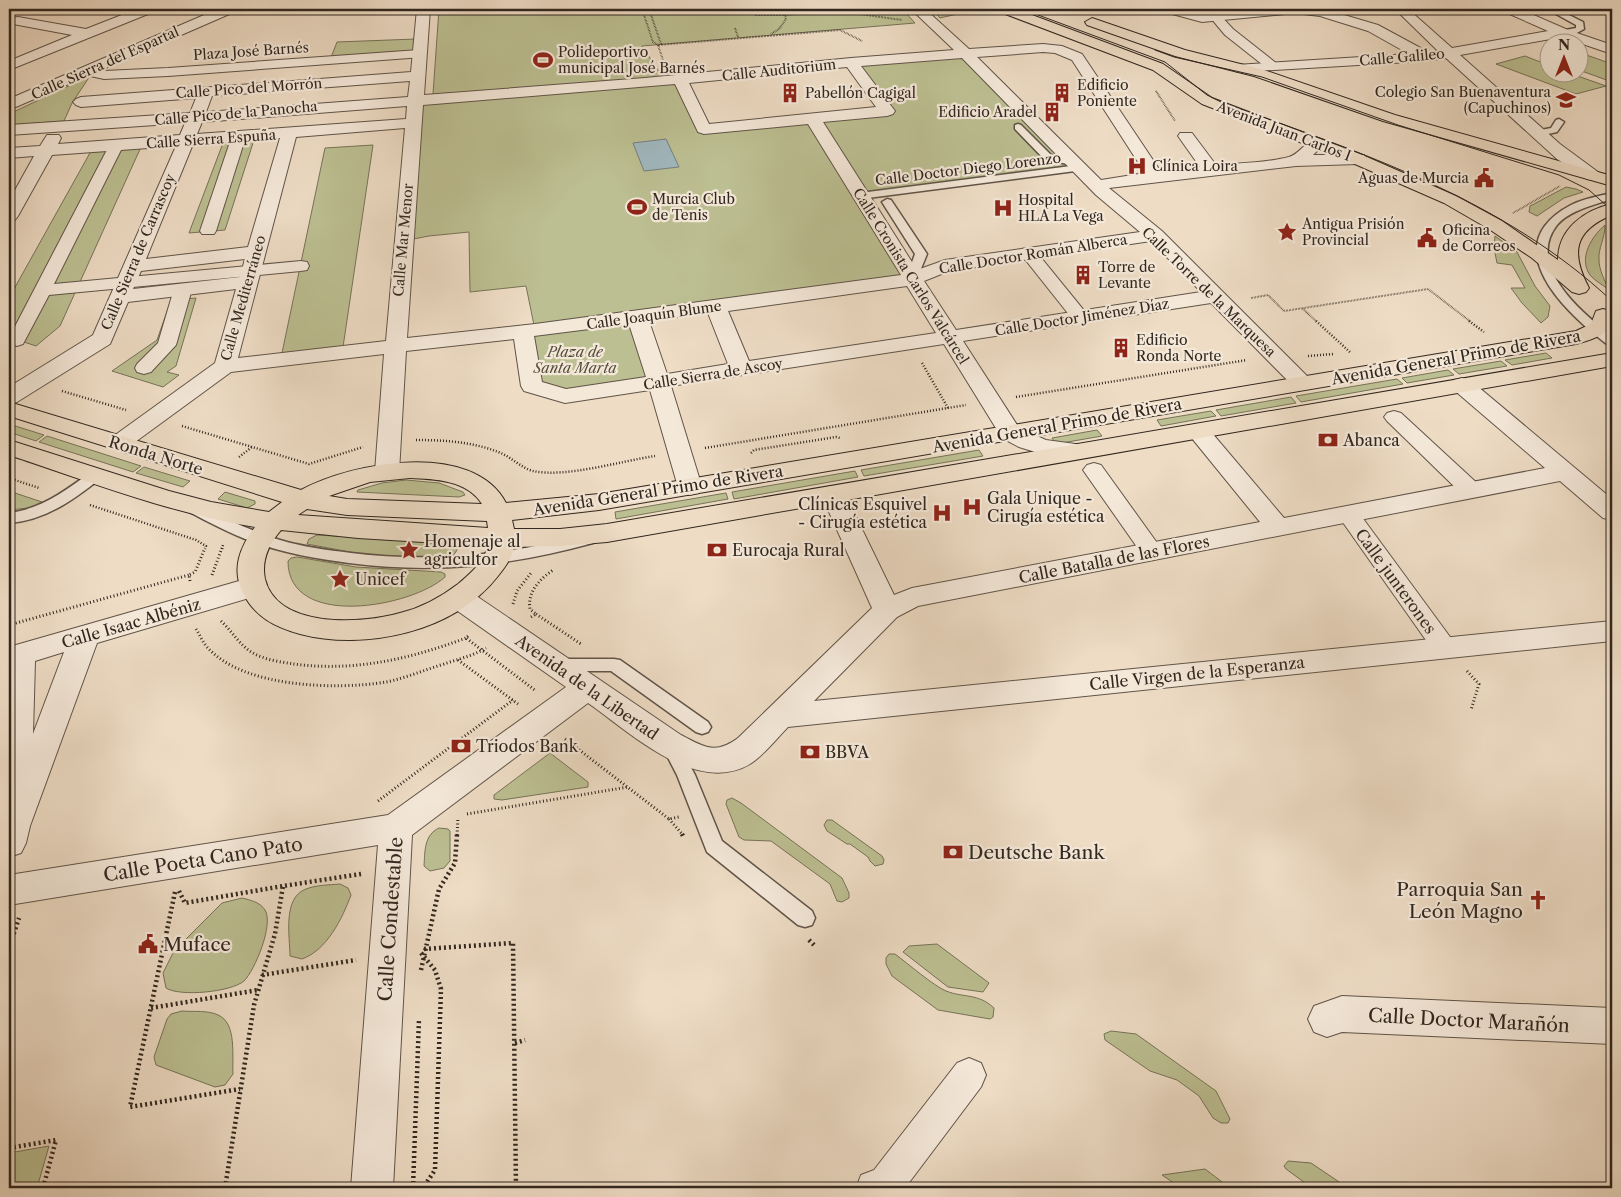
<svg xmlns="http://www.w3.org/2000/svg" width="1621" height="1197" font-family="'Libre Caslon Text',serif">
	<rect width="100%" height="100%" fill="#eedcc5"/>
	<filter id="stains"><feTurbulence type="fractalNoise" baseFrequency=".004" numOctaves="4"/><feColorMatrix values="0 0 0 0 .2 0 0 0 0 .09 0 0 0 0 .02 0 0 0 .5 -.17"/></filter>
	<radialGradient id="worn" r=".72"><stop offset=".6" stop-color="#630" stop-opacity="0"/><stop offset="1" stop-color="#630" stop-opacity=".3"/></radialGradient>
	<g fill="#bcbf92" stroke="#767358">
		<path d="M439,9h459l7,3 10,11 -273,23 22,33 9,2 31,48 182,-18 -35,-49 106,-9 15,7 107,108 -218,28 51,83 -274,38 21,65 -94,14 -33,-10 -9,-55 12,-1 -9,-44 -56,6 -1,-60 -40,4 -26,5 11,-141 19,-6z"/>
		<path d="M932,9h47l-39,9z"/>
		<path d="M416,39l-3,15 -83,6 7,-18z"/>
		<path d="M1578,52l34,12v18l-33,-12z"/>
		<path d="M1525,56l23,9v7l21,1 37,13 -30,8 -80,-30z"/>
		<path d="M90,76l-18,27 -8,18 -55,4v-11z"/>
		<path d="M254,140l-29,90 -36,3 34,-90z"/>
		<path d="M373,145l-30,202 -61,6 43,-205z"/>
		<path d="M141,147l-81,179 -24,20 -27,-9v-39l82,-147z"/>
		<path d="M1566,187l10,2 7,3 -19,6 -27,18 -8,-4 1,-6 4,-2z"/>
		<path d="M1605,225c0,14 -7,23 -6,35 0,10 6,21 10,30 -6,-5 -14,-9 -19,-15 -12,-17 2,-39 15,-50z"/>
		<path d="M1495,236l22,16 18,34 15,20 -2,11 -7,6 -19,-20 -11,-15h14l-13,-23 -15,-2 -3,-15z"/>
		<path d="M196,298l-20,68 -9,6 12,3 -16,12 -51,-16 45,-31 14,-40z"/>
		<path d="M1546,353l6,5 -40,7 -7,-5z"/>
		<path d="M1501,361l6,5 -48,8 -6,-5z"/>
		<path d="M1448,370l6,5 -47,8 -5,-5z"/>
		<path d="M1397,379l6,5 -102,18 -5,-6z"/>
		<path d="M1291,397l5,6 -75,13 -5,-6z"/>
		<path d="M1211,411l5,5 -55,10 -4,-6z"/>
		<path d="M9,424l35,11 -8,6 -27,-9z"/>
		<path d="M1097,430l5,6 -46,8 -4,-6z"/>
		<path d="M47,436l94,30 -8,6 -94,-30z"/>
		<path d="M979,450l4,6 -119,20 -3,-6z"/>
		<path d="M144,467l46,14 -7,6 -47,-14z"/>
		<path d="M855,471l3,6 -124,22 -2,-7z"/>
		<path d="M406,480l33,3 24,9 2,3 -6,2 -102,-5 1,-2 24,-7z"/>
		<path d="M9,491l36,12 -7,4 -29,3z"/>
		<path d="M225,492l30,9v3l-8,4 -29,-9z"/>
		<path d="M726,493l2,6 -112,20 -1,-7z"/>
		<path d="M317,535l132,8 7,2 1,5 -4,6 -43,2 -44,-3 -59,-11 2,-5z"/>
		<path d="M297,557l59,10 85,5 4,2v3c-33,30 -157,53 -157,-16l3,-3z"/>
		<path d="M550,753l38,29v5l-86,13 -8,-1v-4z"/>
		<path d="M732,798l9,5 101,75 7,15v5l-7,4 -5,-1 -7,-17 -59,-43 -27,-1 -5,-3 -13,-33 1,-4z"/>
		<path d="M827,820h5l50,36 2,4 -1,4 -8,2 -5,-5 -2,-4 -18,-13h-3l-20,-13 -3,-6z"/>
		<path d="M439,828l9,1 2,2v30l-6,7 -14,3 -6,-5c1,-15 0,-31 15,-38z"/>
		<path d="M340,884l8,4 3,7c-9,24 -24,55 -49,64l-12,-3c0,-19 -8,-58 16,-67 10,-4 23,-4 34,-5z"/>
		<path d="M242,898c8,2 18,4 23,12 9,14 -10,60 -21,71 -13,11 -64,16 -78,7l-3,-15 11,-22 48,-48z"/>
		<path d="M937,944l52,39 -6,9 -35,-5 -45,-35 6,-6z"/>
		<path d="M889,954h6c12,9 39,32 51,37 18,7 32,2 48,17l-1,9 -3,2 -52,-9 -46,-34 -6,-12v-6z"/>
		<path d="M182,1011c11,1 26,-1 36,4 19,8 14,41 15,59l-8,11 -10,2 -59,-22 -2,-8 13,-38 4,-5z"/>
		<path d="M1111,1031l25,3 80,57 14,28 -2,4h-7l-8,-5 -14,-22 -22,-16 -27,-9 -45,-31 -1,-6z"/>
		<path d="M49,1146l-12,42h-28v-35z"/>
		<path d="M1288,1161l23,2 37,25h-36l-26,-19 -2,-3z"/>
		<path d="M1205,1169l25,19h-49l-19,-13z"/>
	</g>
	<path fill="#a0b8c0" stroke="#747e80" d="M666,139l13,28 -35,4 -11,-28z"/>
	<g fill="none" stroke-linecap="round" stroke-linejoin="round">
		<defs>
			<g id="service">
				<path d="M1547,9h10l26,13 1,7 -9,5 -15,1v-4l16,-3v-3z"/>
				<path d="M1559,119l5,3 -7,10 -18,4 -5,-3 2,-2 15,-3 5,-8z"/>
				<path d="M1018,124l3,1 30,30 25,5 1,2 -5,3 -28,-6 -29,-30v-4z"/>
				<path d="M1079,165l5,3 -1,2 -223,29 -5,-3 5,-3z"/>
				<path d="M1612,193v6c-18,6 -42,11 -55,26 -32,41 26,89 55,111v10l-4,-1c-43,-33 -114,-99 -37,-140 12,-6 28,-9 41,-12z"/>
				<path d="M887,199l4,1 36,54 -11,27h-8l-2,-2 9,-25 -33,-52z"/>
				<path d="M96,470l5,2 2,3 -2,3c-28,22 -55,42 -92,45v-10c32,-4 56,-22 82,-41z"/>
				<path d="M196,505c12,3 23,10 35,16 16,7 32,14 49,19 23,7 47,10 71,13 82,10 158,2 237,-19l5,1 3,4 -3,4c-85,23 -156,31 -244,20 -32,-4 -65,-10 -96,-21 -22,-8 -42,-19 -62,-29l-2,-3 2,-3z"/>
				<path d="M556,659h58l6,1 88,62 3,5 -3,5 -6,2 -6,-2 -85,-61h-55l-6,-1 -3,-5 3,-5z"/>
				<path d="M671,739l6,2 18,34 27,66 90,70 3,7 -3,7 -7,2 -7,-2 -91,-73 -30,-77 -15,-29 3,-5z"/>
			</g>
			<g id="pedestrian">
				<path d="M1216,14l4,1 13,14 43,34 2,3 -2,3h-8l-43,-34 -15,-18z"/>
				<path d="M419,50l4,1 2,3 -2,3 -255,19 -64,3 -23,-5 -1,-3 6,-4 18,4 64,-3z"/>
				<path d="M239,132l5,1 2,3 -30,95 -2,3h-12l-2,-3 32,-95 2,-3z"/>
				<path d="M116,142l5,1 2,3 -69,138 247,-23 6,1 2,4 -2,4 -6,1 -252,24 -26,49 -6,2 -6,-2 -2,-6 100,-192 2,-3z"/>
				<path d="M1028,248l6,1 52,64 3,4 -3,4 -6,1 -6,-1 -54,-68 2,-4z"/>
				<path d="M183,284l6,1 3,4 -16,56 -25,27 -7,2 -7,-2 -2,-4 2,-4 21,-21 16,-54 3,-4z"/>
				<path d="M1394,411l7,2 78,72 3,5 -3,5 -8,2 -8,-2 -76,-74 -3,-4 3,-4z"/>
				<path d="M1094,463l7,2 59,82 3,5 -3,5 -8,3 -8,-3 -61,-87 4,-5z"/>
				<path d="M1348,507l8,2 97,132 3,6 -3,6 -9,3 -9,-3 -98,-139 3,-5z"/>
				<path d="M969,1058l12,5 5,12 -5,12 -76,101h-49l5,-13 13,-5 83,-107z"/>
			</g>
			<g id="minor">
				<path d="M137,9h18l-2,3 -144,58v-9l63,-26 -59,-11 -2,-3 2,-3 5,-1 68,12z"/>
				<path d="M218,9h18l-2,3 -225,98v-11z"/>
				<path d="M417,9h13l-6,86 221,-17 206,-20 103,-8 -43,-41h14l44,40 74,-5 19,2 20,8 79,118 39,-5 -22,-31 2,-3h12l24,32c23,-2 50,-2 73,-8 13,-4 17,-20 33,-17l2,4 -11,11h51l2,4 -2,4 -6,1 -62,2 -187,22 53,43 152,152 -3,5 -8,2 -8,-2 -84,-85 -248,38 56,87 27,12 44,6 4,5 -4,5 -18,2 -27,-3 -26,-8 -17,-9 -58,-94 -273,42 31,101 -3,6 -9,2 -9,-2 -3,-6 -28,-97 -85,13 -41,-12 -3,-5 -7,-47 -108,12 -7,121 -3,5 -9,3 -9,-3 -3,-5 9,-118 -153,18 -104,76 -8,2 -8,-2 -4,-5 4,-5 104,-75 21,-74 -108,13 -18,42 -93,58 -8,2v-17l84,-52 83,-189 -124,9 -34,61 -3,4 -6,1v-20l25,-45 -25,2v-10l31,-2 7,-11h12l2,3 -3,6 122,-9 5,-12 -176,12v-10l181,-12 6,-15 -115,9 -5,-2 -3,-3 3,-3 5,-2 330,-25zM1043,52l12,1 17,7 73,113 -44,7 -124,-123zM962,58l134,137 44,37 -195,28 -28,10 -94,-148 64,-6 6,-2 2,-3 -34,-45zM847,67l29,40 -167,17 -20,-41zM410,81l-2,16 -202,15 6,-16zM675,84l23,48 6,2 104,-10 93,151 -366,49 -128,14 16,-233zM407,106l-1,13 -209,15 5,-12zM405,128l-19,213 -148,17 58,-221zM280,138l-32,109 -102,12 47,-115zM1151,241l50,51 -245,38 -32,-49 25,-10zM245,259l-5,18 -107,12 8,-18zM907,286l29,47 -187,28 -21,-50zM708,313l20,51 -61,10 -18,-53zM629,324l17,53 -80,12 -24,-7 -8,-46z"/>
				<path d="M1163,9h21l18,5 54,-5h68l54,16 50,27 10,-1 -43,-42h13l44,39 96,-17 -43,-19 -2,-3h17l48,21 44,15v9l-50,-17 -102,18 100,89 42,31 -3,4 -6,1 -6,-1 -30,-20 -111,-101 -20,3 -186,11 -5,-1 -2,-3 2,-3 174,-11 -41,-23 -48,-15 -25,-3 -93,9 -37,-10z"/>
				<path d="M1462,378l8,2 142,119v21l-9,-2 -43,-37 -642,125 -21,11 -83,84 798,-80v20l-824,86c-12,12 -24,28 -38,37 -54,32 -120,-32 -162,-61l-176,132 -19,353h-42l27,-343 -369,60v-30l379,-60 178,-128 -117,-82 -4,-7 4,-7 10,-3 10,3 212,144c23,12 34,20 57,3l134,-130 -51,-114 3,-6 9,-2 9,2 52,107 18,-7 348,-66 -74,-91 4,-5 8,-2 8,2 78,92 261,-50 -91,-78 -3,-5 3,-5z"/>
				<path d="M253,577l10,3 4,7 -4,7 -166,49 -67,183 -4,17 -5,10 -12,4v-210zM64,652l-31,82 2,-73z"/>
				<path d="M1342,996l270,12v36l-270,-12 -15,5 -13,-5 -6,-13 6,-13z"/>
			</g>
			<g id="primary">
				<path d="M998,9h18l147,55 49,34 148,56 96,42 46,25 56,39c0,-31 26,-50 54,-56v11c-39,16 -41,39 -23,73l-3,4 -7,2 -7,-2 -40,-34 -43,-29 -45,-26 -96,-42 -146,-57 -49,-34 -153,-58z"/>
				<path d="M1092,18l93,32 79,20 131,45 217,61v10l-229,-65 -129,-45 -79,-20 -88,-31 -2,-3z"/>
				<path d="M1603,309l7,2c11,21 -19,29 -34,33l-977,166 -87,10 2,9h46l47,-5 1005,-171v13l-1005,176 -47,4 -46,1c-2,11 -9,20 -16,29 -43,56 -133,75 -198,58 -25,-7 -45,-17 -57,-41 -12,-24 -3,-46 12,-66 -85,-14 -165,-45 -246,-72v-15l160,51 42,11 58,10 13,-10 -273,-86v-14l292,88c51,-28 172,-50 205,13l93,-9 977,-163 15,-7 5,-13zM410,478c25,1 57,2 72,26l-135,-5 -18,-3 41,-14zM307,509l40,6 140,6 1,7 -190,-13zM281,530l77,8 130,8c-4,16 -18,28 -30,38 -17,13 -37,24 -58,29 -38,11 -123,16 -135,-34 -4,-19 4,-35 16,-49z"/>
			</g>
		</defs>
		<use href="#service" stroke="#605448" stroke-width="3"/>
		<use href="#pedestrian" stroke="#605448" stroke-width="2"/>
		<use href="#minor" stroke="#605448" stroke-width="2"/>
		<use href="#primary" stroke="#31271f" stroke-width="2"/>
		<g stroke="#31271f" stroke-width="2" stroke-dasharray="0.5 1" stroke-linecap="butt">
			<path d="M642,9l11,33 5,3 182,-15 22,11"/>
			<path d="M649,9l12,35h2"/>
			<path d="M714,9l1,3"/>
			<path d="M779,9l6,6 53,-4 64,9"/>
			<path d="M1066,9l10,3"/>
			<path d="M755,15h30l1,4 -7,10 -8,5"/>
			<path d="M735,28l3,9"/>
			<path d="M658,45l6,18"/>
			<path d="M1156,91l19,30"/>
			<path d="M1513,213l47,-27"/>
			<path d="M1251,298l17,-3 16,16 144,-22 43,33"/>
			<path d="M1303,309l14,13"/>
		</g>
		<g stroke="#31271f" stroke-width="2.5" stroke-dasharray="1 2" stroke-linecap="butt">
			<path d="M1316,321l35,32"/>
			<path d="M1469,321l15,11"/>
			<path d="M1308,356l26,-2"/>
			<path d="M922,363l26,45"/>
			<path d="M62,391l64,19"/>
			<path d="M1016,397l231,-37"/>
			<path d="M182,426l127,38 54,-17"/>
			<path d="M416,440c29,0 60,2 87,14 10,5 19,14 30,17 33,7 88,-10 122,-15"/>
			<path d="M705,448l261,-43"/>
			<path d="M751,453l3,-3 82,-13 4,1"/>
			<path d="M239,457l13,-10"/>
			<path d="M9,478l30,10"/>
			<path d="M90,505l106,35 10,6 -1,3"/>
			<path d="M222,549l1,-4"/>
		</g>
		<g stroke="#31271f" stroke-width="3" stroke-dasharray="1 2.5" stroke-linecap="butt">
			<path d="M212,575l10,-27"/>
			<path d="M190,581l-1,-6 6,-3 10,-24"/>
			<path d="M513,604l4,-13 14,-18"/>
			<path d="M536,614l45,30"/>
			<path d="M531,617l5,-3 -6,-5c-3,-17 10,-30 23,-39"/>
			<path d="M221,621c11,10 19,25 32,32 12,7 28,9 41,11 60,8 116,-5 172,-26"/>
			<path d="M9,625l180,-50"/>
			<path d="M196,629c4,6 7,14 12,19 36,40 129,42 178,34 20,-4 38,-12 58,-18 14,-5 29,-8 42,-16"/>
			<path d="M468,636l-2,2 70,53"/>
			<path d="M458,660l60,44"/>
			<path d="M1467,671l12,13 -8,26"/>
			<path d="M565,739l104,80 10,-2"/>
			<path d="M378,801l135,-101"/>
			<path d="M467,814l161,-27"/>
			<path d="M669,819l14,16"/>
			<path d="M457,835l1,-17"/>
		</g>
		<g stroke="#31271f" stroke-width="4.5" stroke-dasharray="2 3" stroke-linecap="butt">
			<path d="M682,834l1,2"/>
			<path d="M179,891l6,12 98,-17"/>
			<path d="M175,892l-45,215 110,-18"/>
			<path d="M809,940l6,6"/>
			<path d="M9,948l10,-30"/>
			<path d="M424,949l89,-6 3,245"/>
			<path d="M421,953l14,17 6,19 -6,181 -12,18"/>
			<path d="M421,970l18,-81 16,-26 2,-29"/>
			<path d="M262,975l94,-15"/>
			<path d="M151,1008l107,-18"/>
			<path d="M515,1043l10,-3"/>
			<path d="M9,1148l47,-8 -13,48"/>
			<path d="M225,1188l29,-183 21,-71 8,-48 78,-12"/>
			<path d="M413,1188l6,-169"/>
		</g>
		<use href="#service" fill="#f4e8d9" fill-rule="evenodd"/>
		<use href="#pedestrian" fill="#f4e8d9" fill-rule="evenodd"/>
		<use href="#minor" fill="#f4e8d9" fill-rule="evenodd"/>
		<use href="#primary" fill="#eedcc5" fill-rule="evenodd"/>
		<g stroke="#31271f" stroke-width="1">
			<path d="M1022,9l143,53 42,33 14,7c138,50 281,96 391,199"/>
			<path d="M1155,50l19,7 88,20 136,48 161,50 30,15 18,16 5,11"/>
			<path d="M1612,230l-5,32 5,19"/>
		</g>
	</g>
	<defs>
		<symbol id="stadium-bare" viewBox="-9 -9 18 18"><path d="M0-5a6.5 5 0 1 0 0 10a6.5 5 0 1 0 0-10ZM-3.5-1.8h7v3.6h-7Z" fill="#8f2418" stroke="#f4e8d9" stroke-width="2.5" paint-order="stroke"/></symbol>
		<symbol id="building-bare" viewBox="-9 -9 18 18"><path d="M-4-6H4V6H1V3H-1V6H-4ZM-2.5-4.3h1.7v1.8h-1.7ZM.8-4.3h1.7v1.8H.8ZM-2.5-1h1.7V.8h-1.7ZM.8-1h1.7V.8H.8Z" fill="#8f2418" stroke="#f4e8d9" stroke-width="2.5" paint-order="stroke"/></symbol>
		<symbol id="school-bare" viewBox="-9 -9 18 18"><path d="M0-5L7-2L0 1L-7-2ZM-4 1L0 2.5L4 1V4Q0 6-4 4Z" fill="#8f2418" stroke="#f4e8d9" stroke-width="2.5" paint-order="stroke"/></symbol>
		<symbol id="hospital-bare" viewBox="-9 -9 18 18"><path d="M-5-5h3v3.5h4V-5h3V5h-3V1.5h-4V5h-3Z" fill="#8f2418" stroke="#f4e8d9" stroke-width="2.5" paint-order="stroke"/></symbol>
		<symbol id="civic-bare" viewBox="-9 -9 18 18"><path d="M-.6-6.5H3V-4.5H.6V-3L4-1V1h2V6H-6V1h2V-1L-.6-3ZM-1.2 2.5V6h2.4V2.5Z" fill="#8f2418" stroke="#f4e8d9" stroke-width="2.5" paint-order="stroke"/></symbol>
		<symbol id="sight-bare" viewBox="-9 -9 18 18"><path d="M0-6L1.8-2.2L6-1.7L2.9 1.2L3.7 5.4L0 3.3L-3.7 5.4L-2.9 1.2L-6-1.7L-1.8-2.2Z" fill="#8f2418" stroke="#f4e8d9" stroke-width="2.5" paint-order="stroke"/></symbol>
		<symbol id="bank-bare" viewBox="-9 -9 18 18"><path d="M-6-4H6V4H-6ZM0-2.3a2.3 2.3 0 1 0 0 4.6a2.3 2.3 0 1 0 0-4.6Z" fill="#8f2418" stroke="#f4e8d9" stroke-width="2.5" paint-order="stroke"/></symbol>
		<symbol id="church-bare" viewBox="-9 -9 18 18"><path d="M-1.2-6h2.4v3.5h3.3v2.4h-3.3V6h-2.4V-.1h-3.3v-2.4h3.3Z" fill="#8f2418" stroke="#f4e8d9" stroke-width="2.5" paint-order="stroke"/></symbol>
	</defs>
	<g fill-rule="evenodd">
		<use href="#stadium-bare" x="529" y="46" width="28" height="28"/>
		<use href="#building-bare" x="776" y="79" width="28" height="28"/>
		<use href="#building-bare" x="1048" y="79" width="28" height="28"/>
		<use href="#school-bare" x="1552" y="86" width="28" height="28"/>
		<use href="#building-bare" x="1038" y="98" width="28" height="28"/>
		<use href="#hospital-bare" x="1123" y="152" width="28" height="28"/>
		<use href="#civic-bare" x="1470" y="164" width="28" height="28"/>
		<use href="#stadium-bare" x="623" y="193" width="28" height="28"/>
		<use href="#hospital-bare" x="989" y="194" width="28" height="28"/>
		<use href="#sight-bare" x="1273" y="218" width="28" height="28"/>
		<use href="#civic-bare" x="1413" y="224" width="28" height="28"/>
		<use href="#building-bare" x="1069" y="261" width="28" height="28"/>
		<use href="#building-bare" x="1107" y="334" width="28" height="28"/>
		<use href="#bank-bare" x="1314" y="426" width="28" height="28"/>
		<use href="#hospital-bare" x="958" y="493" width="28" height="28"/>
		<use href="#hospital-bare" x="928" y="499" width="28" height="28"/>
		<use href="#sight-bare" x="395" y="536" width="28" height="28"/>
		<use href="#bank-bare" x="703" y="536" width="28" height="28"/>
		<use href="#sight-bare" x="326" y="565" width="28" height="28"/>
		<use href="#bank-bare" x="447" y="732" width="28" height="28"/>
		<use href="#bank-bare" x="796" y="738" width="28" height="28"/>
		<use href="#bank-bare" x="939" y="838" width="28" height="28"/>
		<use href="#church-bare" x="1524" y="886" width="28" height="28"/>
		<use href="#civic-bare" x="134" y="930" width="28" height="28"/>
	</g>
	<g text-anchor="middle" stroke-width="4.5" stroke-linejoin="round" paint-order="stroke">
		<g font-size="14" fill="#31271f" stroke="#f4e8d9">
			<text transform="translate(251 51) rotate(-4)" y="5">Plaza José Barnés</text>
			<text transform="translate(1402 57) rotate(-5)" y="5">Calle Galileo</text>
			<text transform="translate(105 63) rotate(-24)" y="5">Calle Sierra del Espartal</text>
			<text transform="translate(779 70) rotate(-6)" y="5">Calle Auditorium</text>
			<text transform="translate(249 88) rotate(-4)" y="5">Calle Pico del Morrón</text>
			<text transform="translate(236 113) rotate(-5)" y="5">Calle Pico de la Panocha</text>
			<text transform="translate(1284 131) rotate(21)" y="5">Avenida Juan Carlos I</text>
			<text transform="translate(211 139) rotate(-4)" y="5">Calle Sierra Espuña</text>
			<text transform="translate(968 169) rotate(-7)" y="5">Calle Doctor Diego Lorenzo</text>
			<text transform="translate(403 240) rotate(-85)" y="5">Calle Mar Menor</text>
			<text transform="translate(138 252) rotate(-67)" y="5">Calle Sierra de Carrascoy</text>
			<text transform="translate(1033 254) rotate(-9)" y="5">Calle Doctor Román Alberca</text>
			<text transform="translate(911 276) rotate(58)" y="5">Calle Cronista Carlos Valcárcel</text>
			<text transform="translate(1209 292) rotate(44)" y="5">Calle Torre de la Marquesa</text>
			<text transform="translate(243 298) rotate(-74)" y="5">Calle Mediterráneo</text>
			<text transform="translate(654 315) rotate(-8)" y="5">Calle Joaquín Blume</text>
			<text transform="translate(1082 317) rotate(-9)" y="5">Calle Doctor Jiménez Díaz</text>
			<text transform="translate(713 374) rotate(-9)" y="5">Calle Sierra de Ascoy</text>
		</g>
		<g font-size="14" fill="#31271f" stroke="#f4e8d9" text-anchor="start">
			<text x="558" y="57">Polideportivo<tspan x="558" dy="16">municipal José Barnés</tspan></text>
			<text x="1077" y="90">Edificio<tspan x="1077" dy="16">Poniente</tspan></text>
			<text x="1551" y="97" text-anchor="end">Colegio San Buenaventura<tspan x="1551" dy="16">(Capuchinos)</tspan></text>
			<text x="805" y="98">Pabellón Cagigal</text>
			<text x="1037" y="117" text-anchor="end">Edificio Aradel</text>
			<text x="1152" y="171">Clínica Loira</text>
			<text x="1469" y="183" text-anchor="end">Aguas de Murcia</text>
			<text x="652" y="204">Murcia Club<tspan x="652" dy="16">de Tenis</tspan></text>
			<text x="1018" y="205">Hospital<tspan x="1018" dy="16">HLA La Vega</tspan></text>
			<text x="1302" y="229">Antigua Prisión<tspan x="1302" dy="16">Provincial</tspan></text>
			<text x="1442" y="235">Oficina<tspan x="1442" dy="16">de Correos</tspan></text>
			<text x="1098" y="272">Torre de<tspan x="1098" dy="16">Levante</tspan></text>
			<text x="1136" y="345">Edificio<tspan x="1136" dy="16">Ronda Norte</tspan></text>
		</g>
		<g font-size="14" font-style="italic" fill="#544d3c" stroke="#f4e8d9">
			<text x="575" y="357">Plaza de<tspan x="575" dy="16">Santa Marta</tspan></text>
		</g>
		<g font-size="16" fill="#31271f" stroke="#f4e8d9">
			<text transform="translate(1456 357) rotate(-10)" y="6">Avenida General Primo de Rivera</text>
			<text transform="translate(1057 425) rotate(-10)" y="6">Avenida General Primo de Rivera</text>
			<text transform="translate(156 455) rotate(17)" y="6">Ronda Norte</text>
			<text transform="translate(658 490) rotate(-9)" y="6">Avenida General Primo de Rivera</text>
			<text transform="translate(1114 559) rotate(-11)" y="6">Calle Batalla de las Flores</text>
			<text transform="translate(1396 581) rotate(54)" y="6">Calle junterones</text>
			<text transform="translate(131 623) rotate(-16)" y="6">Calle Isaac Albéniz</text>
			<text transform="translate(1197 673) rotate(-6)" y="6">Calle Virgen de la Esperanza</text>
			<text transform="translate(587 687) rotate(35)" y="6">Avenida de la Libertad</text>
		</g>
		<g font-size="16" fill="#31271f" stroke="#f4e8d9" text-anchor="start">
			<text x="1343" y="446">Abanca</text>
			<text x="987" y="504">Gala Unique -<tspan x="987" dy="18">Cirugía estética</tspan></text>
			<text x="927" y="510" text-anchor="end">Clínicas Esquivel<tspan x="927" dy="18">- Cirugía estética</tspan></text>
			<text x="424" y="547">Homenaje al<tspan x="424" dy="18">agricultor</tspan></text>
			<text x="732" y="556">Eurocaja Rural</text>
			<text x="355" y="585">Unicef</text>
			<text x="476" y="752">Triodos Bank</text>
			<text x="825" y="758">BBVA</text>
		</g>
		<g font-size="19" fill="#31271f" stroke="#f4e8d9" text-anchor="start">
			<text x="968" y="859">Deutsche Bank</text>
			<text x="1523" y="896" text-anchor="end">Parroquia San<tspan x="1523" dy="22">León Magno</tspan></text>
			<text x="163" y="951">Muface</text>
		</g>
		<g font-size="19" fill="#31271f" stroke="#f4e8d9">
			<text transform="translate(203 859) rotate(-9)" y="7">Calle Poeta Cano Pato</text>
			<text transform="translate(390 919) rotate(-86)" y="7">Calle Condestable</text>
			<text transform="translate(1469 1020) rotate(3)" y="7">Calle Doctor Marañón</text>
		</g>
	</g>
	<rect width="1621" height="1197" fill="none" stroke="#eedcc5" stroke-width="30"/>
	<rect x="10" y="10" width="1601" height="1177" fill="none" stroke="#31271f" stroke-width="2.5"/>
	<rect x="15" y="15" width="1591" height="1167" fill="none" stroke="#31271f"/>
	<g transform="translate(1564 58)"><circle r="24" fill="#f4e8d9" stroke="#a69b8f"/>
	<path d="M0-4L9 19L0 12L-9 19Z" fill="#8f2418"/>
	<text y="-8" font-size="14" font-weight="bold" text-anchor="middle" fill="#31271f">N</text>
	</g>
	<rect width="100%" height="100%" filter="url(#stains)"/>
	<rect width="100%" height="100%" fill="url(#worn)"/>
</svg>
